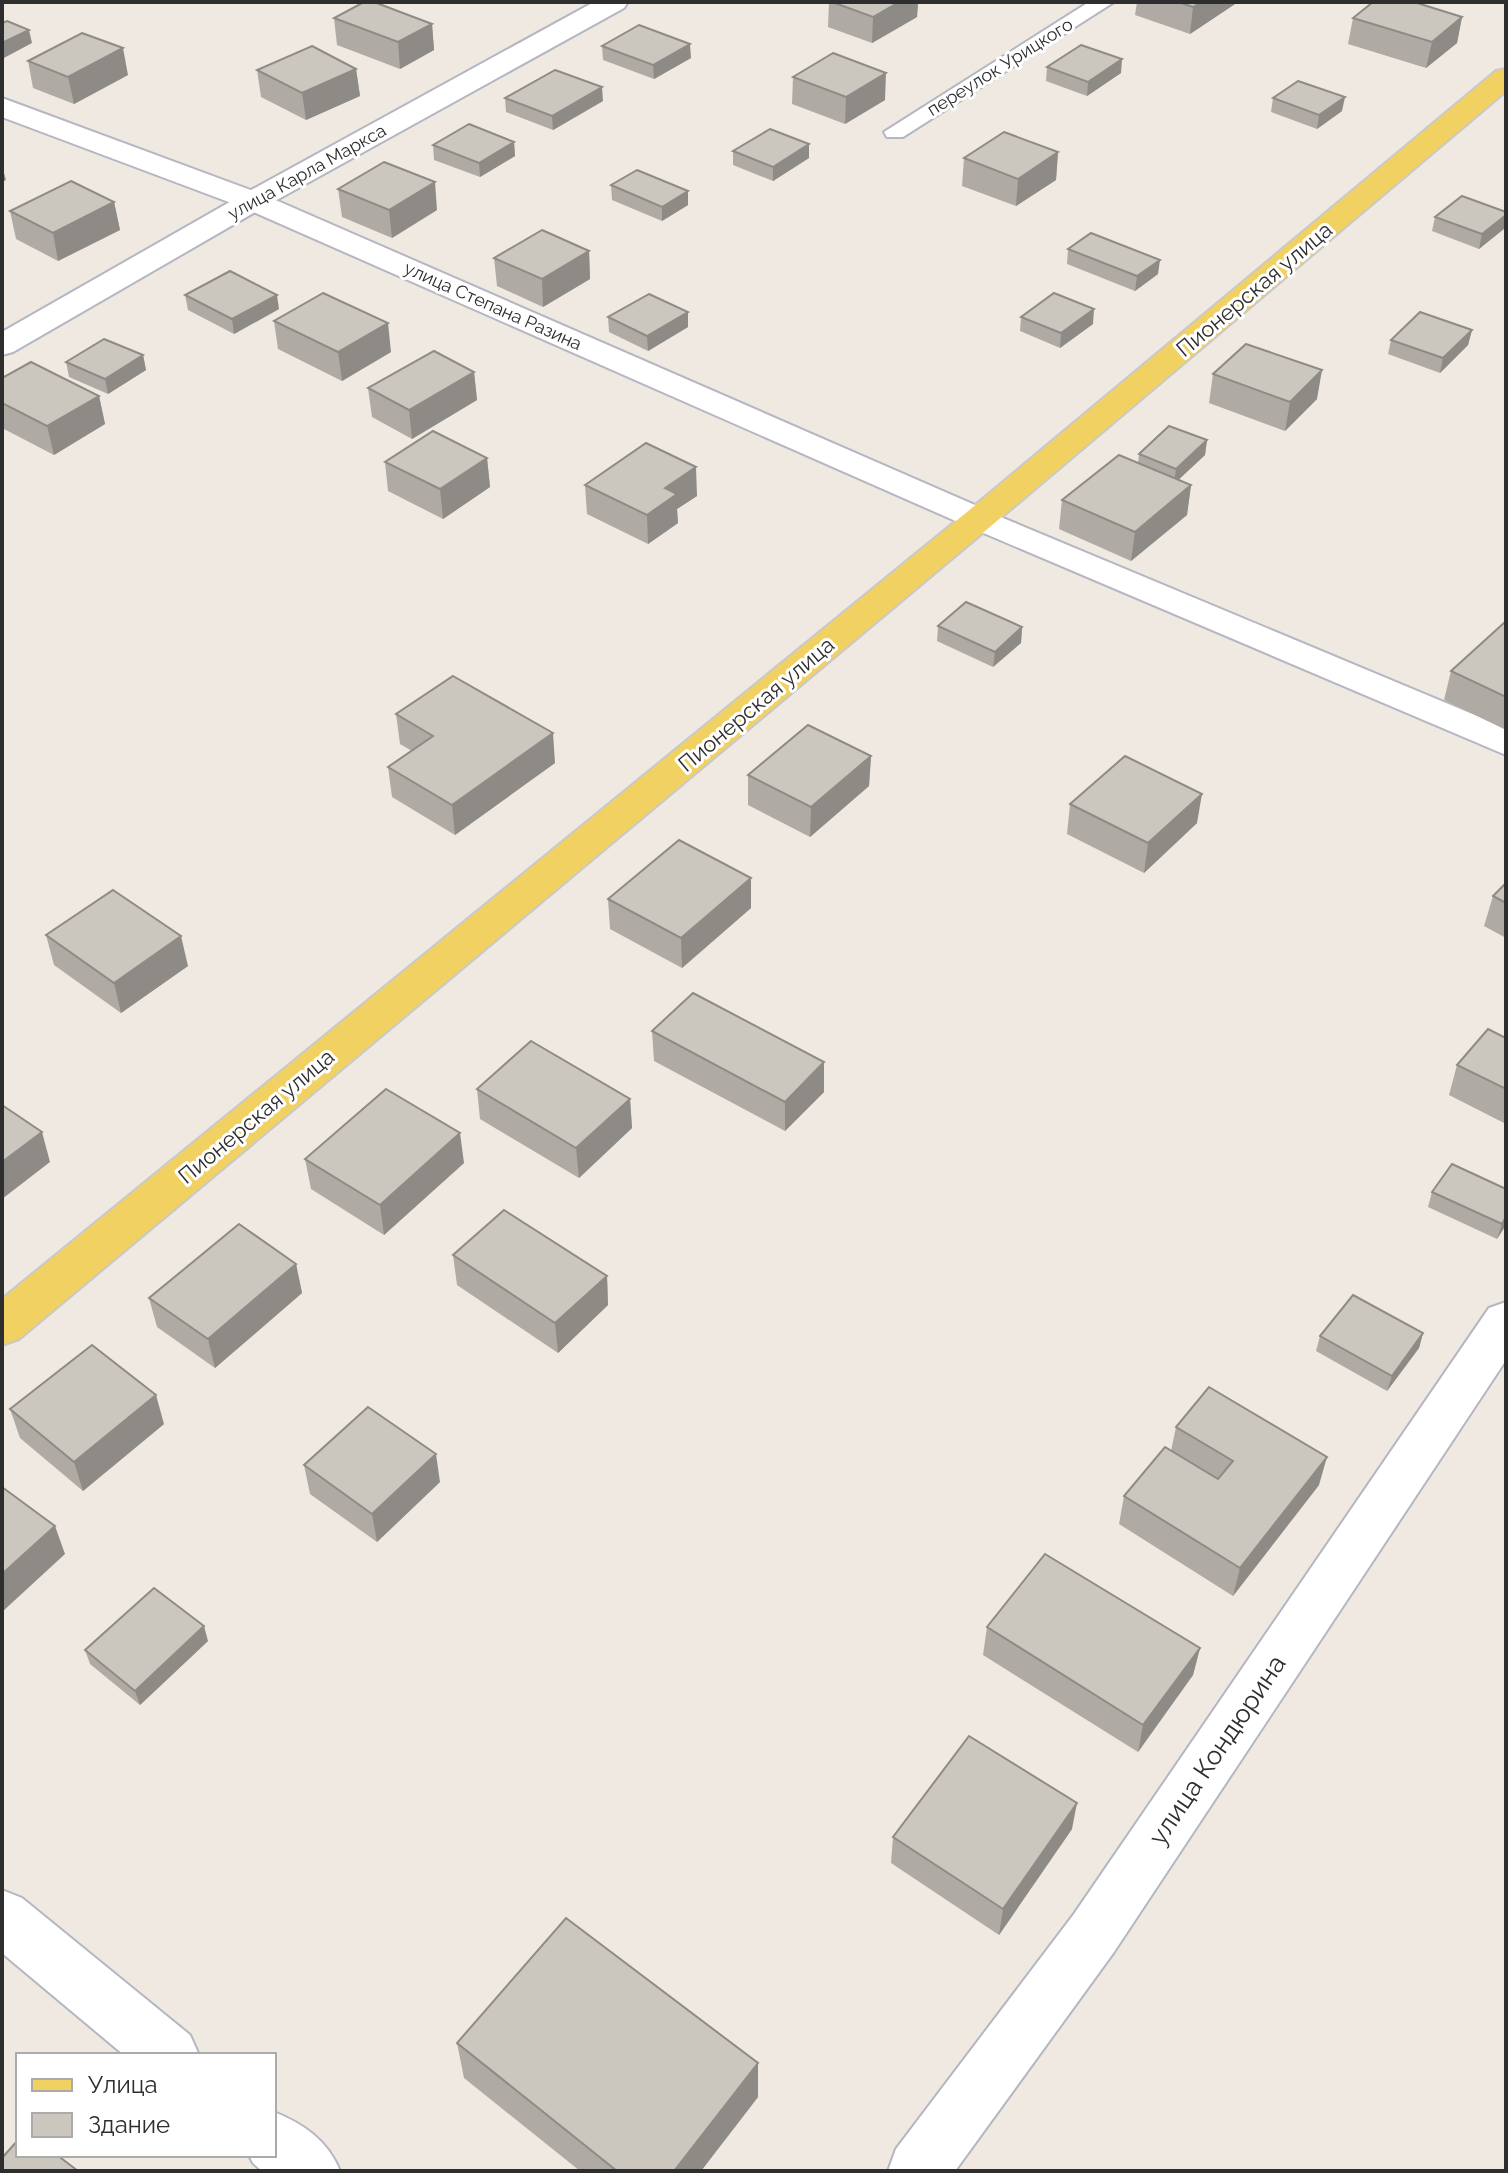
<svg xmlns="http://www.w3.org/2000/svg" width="1508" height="2173" font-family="Raleway,sans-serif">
	<rect width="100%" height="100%" fill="#efe9e1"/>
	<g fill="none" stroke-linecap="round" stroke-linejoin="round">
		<defs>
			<path id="service" d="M1089,2h25l-211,135h-16l-3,-5z"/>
			<g id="minor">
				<path d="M594,2h34l-4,6 -360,199 -251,145 -11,3v-23l240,-137z"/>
				<path d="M979,508l527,220v27l-539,-229 -6,-7 6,-7z"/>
				<path d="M1506,1302v58l-392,592 -159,219h-67l8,-22 178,-235 415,-606z"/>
				<path d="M2,1890l20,8 168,137 9,20h-75l-122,-102z"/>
				<path d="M274,2112c30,12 54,29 66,59h-78l-9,-8 -4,-8h25z"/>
			</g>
			<path id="secondary" d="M2,98l262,97 727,317 6,7 -6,7 -12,4 -12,-4 -725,-319 -240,-90z"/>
			<path id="primary" d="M1506,69v22l-515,435 -972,813 -17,6v-46l965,-787 529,-441z"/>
		</defs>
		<use href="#service" stroke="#b4b7c1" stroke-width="4"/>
		<use href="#minor" stroke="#b4b7c1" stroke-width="4"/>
		<use href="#secondary" stroke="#b4b7c1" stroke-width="4"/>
		<use href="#primary" stroke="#c9c9c9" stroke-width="4"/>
		<use href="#service" fill="#fff" fill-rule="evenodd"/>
		<use href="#minor" fill="#fff" fill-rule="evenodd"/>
		<use href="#secondary" fill="#fff" fill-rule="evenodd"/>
		<use href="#primary" fill="#f2d163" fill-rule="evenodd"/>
	</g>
	<g fill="#afaba4">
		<path d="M829,2h89l-1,15 -45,26 -44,-16z"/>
		<path d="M1137,2h101l-48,32 -55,-19z"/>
		<path d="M1462,17l-5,26 -31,25 -78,-24 5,-26z"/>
		<path d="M334,18l98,6 2,26 -34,19 -63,-24z"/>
		<path d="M602,46l89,12 -37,21 -51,-19z"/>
		<path d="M28,61l100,14 -54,29 -41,-16z"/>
		<path d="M1047,67l74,6 -34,23 -41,-15z"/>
		<path d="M356,69l4,27 -54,24 -45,-23 -4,-27z"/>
		<path d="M793,77l92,23 -40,24 -53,-20z"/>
		<path d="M505,98l98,3 -50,29 -47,-18z"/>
		<path d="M1273,98l69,13 -25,18 -46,-17z"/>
		<path d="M514,142l1,14 -35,21 -46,-17 -1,-15z"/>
		<path d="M809,144v14l-36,23 -40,-16v-14z"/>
		<path d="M1058,152l-2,28 -40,26 -54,-20 2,-28z"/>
		<path d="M611,185l77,6v14l-26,16 -50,-21z"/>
		<path d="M338,189l99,21 -45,28 -50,-21z"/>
		<path d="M114,202l6,28 -62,31 -42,-22 -6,-28z"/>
		<path d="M1435,217l70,11 -26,21 -47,-18z"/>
		<path d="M1068,249l90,25 -23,17 -68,-27z"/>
		<path d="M589,251l1,28 -47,28 -46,-21 -3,-28z"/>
		<path d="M185,295l94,14 -45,25 -46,-24z"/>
		<path d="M688,312v15l-40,24 -39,-19 -1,-15z"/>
		<path d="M1021,317l72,7 -33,24 -40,-17z"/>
		<path d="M274,321l117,31 -49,29 -64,-32z"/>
		<path d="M1472,330l-4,15 -28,28 -52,-19 3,-14z"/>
		<path d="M143,355l3,15 -38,24 -39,-17 -3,-15z"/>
		<path d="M474,372l3,28 -65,39 -40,-22 -4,-29z"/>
		<path d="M1213,374l104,25 -32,32 -76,-28z"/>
		<path d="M2,378l97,18 6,28 -51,31 -52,-27z"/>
		<path d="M1207,440l-2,15 -27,25 13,5 -4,30 -56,46 -72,-32 3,-29 76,-37 1,-9z"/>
		<path d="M487,458l3,29 -47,32 -55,-28 -3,-29z"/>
		<path d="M585,485l112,11 -20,13 1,14 -30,21 -61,-30z"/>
		<path d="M1506,622v108l-62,-30 7,-29z"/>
		<path d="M938,626l84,1 -1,16 -28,24 -56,-26z"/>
		<path d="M396,714l159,49 -100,72 -63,-38 -4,-30 24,-16 -12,-7z"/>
		<path d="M871,756l-2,30 -59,51 -62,-32v-30z"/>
		<path d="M1070,804l127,19 -53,50 -77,-39z"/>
		<path d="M751,878v30l-69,60 -72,-39 -2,-30z"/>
		<path d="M1506,883v55l-22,-12 9,-30z"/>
		<path d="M46,935l142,31 -67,47 -67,-48z"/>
		<path d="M652,1031l172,61 -39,39 -131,-70z"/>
		<path d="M1506,1038v86l-57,-29 8,-30z"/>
		<path d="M477,1089l153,10 2,29 -53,50 -99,-59z"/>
		<path d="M305,1159l159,4 -80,72 -73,-46z"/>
		<path d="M1432,1192l74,33 -9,14 -69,-32z"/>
		<path d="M453,1255l154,21 1,29 -50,48 -101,-68z"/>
		<path d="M296,1264l6,29 -87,75 -58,-41 -8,-29z"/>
		<path d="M1423,1333l-4,15 -32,43 -71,-40 4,-15z"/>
		<path d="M10,1409l154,15 -81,67 -63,-53z"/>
		<path d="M1176,1427l143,58 -86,111 -114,-72 5,-28 47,-45z"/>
		<path d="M304,1465l136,17 -63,60 -67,-48z"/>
		<path d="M987,1627l213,21 -7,27 -55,77 -155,-97z"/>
		<path d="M208,1641l-68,64 -50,-41 -5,-14z"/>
		<path d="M1072,1829l-73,106 -108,-72 2,-26z"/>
		<path d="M457,2043l301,20v34l-57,74h-121l-116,-93z"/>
	</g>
	<g fill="#8e8b86">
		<path d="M899,2h19l-1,15 -45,26 1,-26z"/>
		<path d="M1201,2h37l-48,32 3,-27z"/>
		<path d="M1462,17l-5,26 -31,25 6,-26z"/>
		<path d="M432,24l2,26 -34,19 -2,-27z"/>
		<path d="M29,30l3,13 -30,16v-16z"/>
		<path d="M690,44l1,14 -37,21 -1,-14z"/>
		<path d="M123,48l5,27 -54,29 -6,-27z"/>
		<path d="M1122,59l-1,14 -34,23 1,-14z"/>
		<path d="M356,69l4,27 -54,24 -4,-27z"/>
		<path d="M886,73l-1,27 -40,24 1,-27z"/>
		<path d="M602,87l1,14 -50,29 -1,-14z"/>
		<path d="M1345,97l-3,14 -25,18 2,-14z"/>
		<path d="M514,142l1,14 -35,21 -1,-14z"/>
		<path d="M809,144v14l-36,23v-14z"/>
		<path d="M1058,152l-2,28 -40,26 2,-27z"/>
		<path d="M2,166l4,14 -4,2z"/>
		<path d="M435,182l2,28 -45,28 -3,-28z"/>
		<path d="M688,191v14l-26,16v-14z"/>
		<path d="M114,202l6,28 -62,31 -5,-28z"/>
		<path d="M1506,215l-1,13 -26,21 3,-15z"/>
		<path d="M589,251l1,28 -47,28 -1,-28z"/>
		<path d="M1160,260l-2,14 -23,17 2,-15z"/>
		<path d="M277,295l2,14 -45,25 -2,-15z"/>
		<path d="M1094,309l-1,15 -33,24 1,-15z"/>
		<path d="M688,312v15l-40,24 -1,-15z"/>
		<path d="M388,323l3,29 -49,29 -4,-29z"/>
		<path d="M1472,330l-4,15 -28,28 3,-15z"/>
		<path d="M143,355l3,15 -38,24 -3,-15z"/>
		<path d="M1322,370l-5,29 -32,32 5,-29z"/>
		<path d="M474,372l3,28 -65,39 -3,-29z"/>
		<path d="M99,396l6,28 -51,31 -7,-29z"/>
		<path d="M1207,440l-2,15 -31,29 2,-15z"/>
		<path d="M487,458l3,29 -47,32 -3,-30z"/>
		<path d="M696,467l1,29 -20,13 1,14 -30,21 -1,-29 18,-27z"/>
		<path d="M1191,485l-4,30 -56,46 4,-29z"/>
		<path d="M1022,627l-1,16 -28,24 2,-15z"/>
		<path d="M553,733l2,30 -100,72 -3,-30z"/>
		<path d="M871,756l-2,30 -59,51 1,-30z"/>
		<path d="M1202,794l-5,29 -53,50 4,-30z"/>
		<path d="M751,878v30l-69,60 -1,-30z"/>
		<path d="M181,936l7,30 -67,47 -7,-30z"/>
		<path d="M824,1062v30l-39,39v-29z"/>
		<path d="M630,1099l2,29 -53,50 -3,-30z"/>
		<path d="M42,1132l8,30 -48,37v-37z"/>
		<path d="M460,1133l4,30 -80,72 -4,-30z"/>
		<path d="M1506,1217v8l-9,14 5,-15z"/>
		<path d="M296,1264l6,29 -87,75 -7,-29z"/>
		<path d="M607,1276l1,29 -50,48 -3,-30z"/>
		<path d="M1423,1333l-4,15 -32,43 5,-15z"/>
		<path d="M156,1395l8,29 -81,67 -9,-29z"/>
		<path d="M436,1454l4,28 -63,60 -5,-28z"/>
		<path d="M1327,1457l-8,28 -86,111 7,-28z"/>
		<path d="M55,1526l10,28 -63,58v-38z"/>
		<path d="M204,1626l4,15 -68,64 -5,-14z"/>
		<path d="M1200,1648l-7,27 -55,77 5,-27z"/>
		<path d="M1077,1803l-5,26 -73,106 4,-26z"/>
		<path d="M758,2063v34l-57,74h-27z"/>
	</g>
	<g fill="#cbc7bf" stroke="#8e8b86" stroke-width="2">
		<path d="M364,2h10l58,22 -34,18 -64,-24z"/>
		<path d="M832,2h67l-26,15z"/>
		<path d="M1178,2h23l-8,5z"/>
		<path d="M1373,2h41l48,15 -30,25 -79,-24z"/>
		<path d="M7,21l22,9 -27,13v-20z"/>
		<path d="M639,25l51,19 -37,21 -51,-19z"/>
		<path d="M82,33l41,15 -55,29 -40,-16z"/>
		<path d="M1081,45l41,14 -34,23 -41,-15z"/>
		<path d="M312,46l44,23 -54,24 -45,-23z"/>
		<path d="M833,53l53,20 -40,24 -53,-20z"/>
		<path d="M555,70l47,17 -50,29 -47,-18z"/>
		<path d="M1298,81l47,16 -26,18 -46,-17z"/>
		<path d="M469,124l45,18 -35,21 -46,-18z"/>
		<path d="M770,129l39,15 -36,23 -40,-16z"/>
		<path d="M1004,132l54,20 -40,27 -54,-21z"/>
		<path d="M384,162l51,20 -46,28 -51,-21z"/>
		<path d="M637,170l51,21 -26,16 -51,-22z"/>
		<path d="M71,181l43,21 -61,31 -43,-22z"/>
		<path d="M1462,196l44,16v3l-24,19 -47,-17z"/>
		<path d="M542,230l47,21 -47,28 -48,-21z"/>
		<path d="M1091,233l69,27 -23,16 -69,-27z"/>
		<path d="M230,271l47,24 -45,24 -47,-24z"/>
		<path d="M323,293l65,30 -50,29 -64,-31z"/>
		<path d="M1054,293l40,16 -33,24 -40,-16z"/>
		<path d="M649,294l39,18 -41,24 -39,-19z"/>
		<path d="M1420,312l52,18 -29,28 -52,-18z"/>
		<path d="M104,339l39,16 -38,24 -39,-17z"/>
		<path d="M1246,344l76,26 -32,32 -77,-28z"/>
		<path d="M434,351l40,21 -65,38 -41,-22z"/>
		<path d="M31,362l68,34 -52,30 -45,-23v-25z"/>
		<path d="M1169,426l38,14 -31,29 -37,-15z"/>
		<path d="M433,431l54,27 -47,31 -55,-27z"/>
		<path d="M646,443l50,24 -31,21 12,6 -30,21 -62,-30z"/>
		<path d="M1119,455l72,30 -56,47 -73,-32z"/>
		<path d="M966,602l56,25 -27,25 -57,-26z"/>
		<path d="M1505,622h1v75l-55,-26z"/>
		<path d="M453,676l100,57 -101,72 -64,-38 45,-31 -37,-22z"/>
		<path d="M808,725l63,31 -60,51 -63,-32z"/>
		<path d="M1125,756l77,38 -54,49 -78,-39z"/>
		<path d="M679,840l72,38 -70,60 -73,-39z"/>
		<path d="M1506,883v20l-13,-7z"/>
		<path d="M113,890l68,46 -67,47 -68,-48z"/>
		<path d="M693,993l131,69 -39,40 -133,-71z"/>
		<path d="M1488,1029l18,9v51l-49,-24z"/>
		<path d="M531,1041l99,58 -54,49 -99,-59z"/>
		<path d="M386,1089l74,44 -80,72 -75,-46z"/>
		<path d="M2,1105l40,27 -40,30z"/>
		<path d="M1452,1164l54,25v28l-4,7 -70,-32z"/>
		<path d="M504,1210l103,66 -52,47 -102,-68z"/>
		<path d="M239,1224l57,40 -88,75 -59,-41z"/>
		<path d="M1353,1295l70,38 -31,43 -72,-40z"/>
		<path d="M92,1345l64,50 -82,67 -64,-53z"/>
		<path d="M1209,1387l118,70 -87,111 -116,-72 41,-49 53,32 15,-18 -57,-34z"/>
		<path d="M368,1407l68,47 -64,60 -68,-49z"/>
		<path d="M2,1487l53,39 -53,48z"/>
		<path d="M1045,1554l155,94 -57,77 -156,-98z"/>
		<path d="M154,1588l50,38 -69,65 -50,-41z"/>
		<path d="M969,1736l108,67 -74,106 -110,-72z"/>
		<path d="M566,1918l192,145 -84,108h-57l-160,-128z"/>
		<path d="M18,2140v15h39l21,16h-76v-13z"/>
	</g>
	<g text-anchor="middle" stroke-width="6" stroke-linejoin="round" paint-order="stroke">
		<g font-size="18" fill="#2e2e2e" stroke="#fff">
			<text transform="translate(1000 67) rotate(-32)" y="6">переулок Урицкого</text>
			<text transform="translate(307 172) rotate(-29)" y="6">улица Карла Маркса</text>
			<text transform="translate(493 306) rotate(24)" y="6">улица Степана Разина</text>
		</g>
		<g font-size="22" fill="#2e2e2e" stroke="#fff">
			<text transform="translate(1254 289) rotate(-40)" y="8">Пионерская улица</text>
			<text transform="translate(756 704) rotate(-40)" y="8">Пионерская улица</text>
			<text transform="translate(256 1116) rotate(-40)" y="8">Пионерская улица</text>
		</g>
		<g font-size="26" fill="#2e2e2e" stroke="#fff">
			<text transform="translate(1217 1750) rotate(-56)" y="9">улица Кондюрина</text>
		</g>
	</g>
	<rect width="1508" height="2173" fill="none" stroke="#2e2e2e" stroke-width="8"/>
	<rect x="16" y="2053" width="260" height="104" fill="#ffffff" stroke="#ababab" stroke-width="2"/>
	<rect x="32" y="2079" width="40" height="12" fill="#f2d163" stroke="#ababab" stroke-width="2"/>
	<text x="88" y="2093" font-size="24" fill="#2e2e2e">Улица</text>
	<rect x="32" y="2113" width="40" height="24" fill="#cbc7bf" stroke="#ababab" stroke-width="2"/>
	<text x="88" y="2133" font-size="24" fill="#2e2e2e">Здание</text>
</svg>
